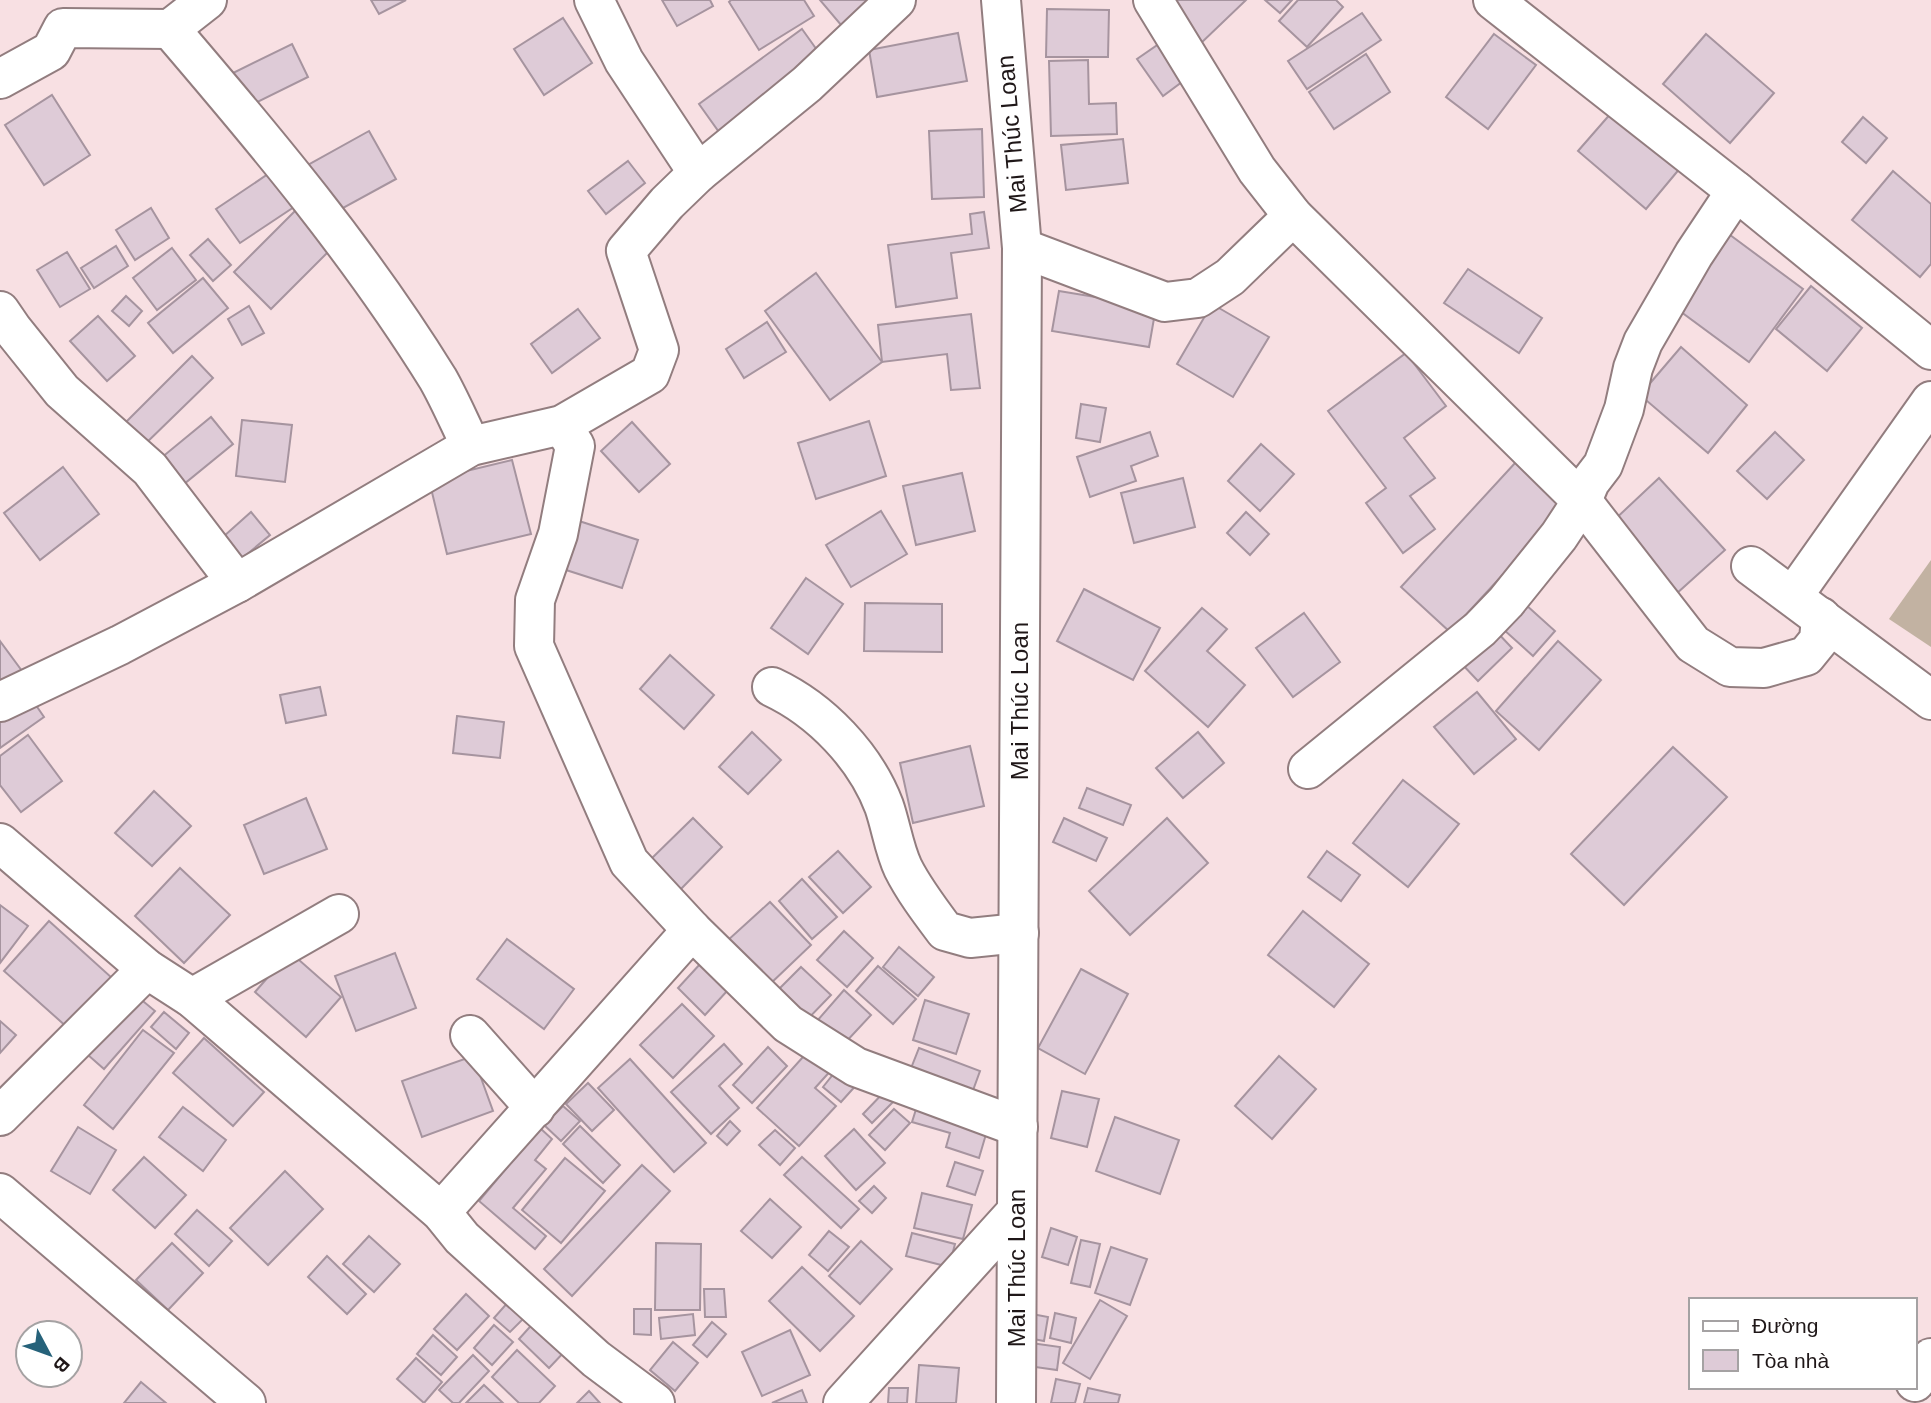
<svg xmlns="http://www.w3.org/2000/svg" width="1931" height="1403" font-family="Arial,sans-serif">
	<rect width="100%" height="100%" fill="#f8e0e3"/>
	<path fill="#c2b2a2" d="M1931,560v87l-42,-28z"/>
	<g fill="#decbd7" stroke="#a6949f" stroke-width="2">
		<path d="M371,0h35l-27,14z"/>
		<path d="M662,0h48l3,6 -36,20z"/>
		<path d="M731,0h73l10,16 -55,34 -30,-48z"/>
		<path d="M820,0h65l-38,32z"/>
		<path d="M1164,0h82l-48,46z"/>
		<path d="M1265,0h27l-12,13z"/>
		<path d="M1298,0h38l7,7 -36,40 -28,-26z"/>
		<path d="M1047,9l62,1 -1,47h-62z"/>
		<path d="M1362,13l19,27 -74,49 -19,-28z"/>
		<path d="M563,18l29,45 -48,32 -30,-46z"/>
		<path d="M802,29l20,28 -103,75 -20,-28z"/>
		<path d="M958,33l9,48 -90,16 -8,-47z"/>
		<path d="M1494,34l42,31 -48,64 -42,-32z"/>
		<path d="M1706,34l68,59 -44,50 -67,-59z"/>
		<path d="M1169,37l25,36 -31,23 -26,-37z"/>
		<path d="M292,44l16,33 -63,31 -16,-33z"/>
		<path d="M1366,54l24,38 -56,37 -25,-37z"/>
		<path d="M1088,60l1,44 27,-1 1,31 -66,2 -2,-75z"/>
		<path d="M52,95l38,60 -46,30 -39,-60z"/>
		<path d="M1619,104l67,57 -40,48 -68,-58z"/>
		<path d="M1863,117l24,21 -21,25 -24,-21z"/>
		<path d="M982,129l2,68 -52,2 -3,-68z"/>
		<path d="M369,131l27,48 -62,34 -26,-48z"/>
		<path d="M1123,139l5,44 -62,7 -5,-45z"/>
		<path d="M628,161l17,22 -39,31 -18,-23z"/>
		<path d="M1893,171l38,33v60l-11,13 -68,-57z"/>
		<path d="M271,172l23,35 -54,36 -24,-34z"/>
		<path d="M151,208l18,30 -34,22 -19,-30z"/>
		<path d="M296,210l36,38 -61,61 -37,-37z"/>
		<path d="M984,212l5,36 -38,5 6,45 -61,9 -8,-62 84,-11 -2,-20z"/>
		<path d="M1722,229l81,60 -54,73 -80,-59z"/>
		<path d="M208,239l23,26 -18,16 -23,-26z"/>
		<path d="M116,246l12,20 -34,22 -13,-20z"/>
		<path d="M172,248l24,32 -39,30 -24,-32z"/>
		<path d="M67,252l23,37 -30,18 -23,-37z"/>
		<path d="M1468,269l74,49 -23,35 -75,-50z"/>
		<path d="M816,273l66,89 -52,38 -65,-89z"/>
		<path d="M203,278l25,30 -55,45 -25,-30z"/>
		<path d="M1811,286l51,42 -35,43 -51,-42z"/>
		<path d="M1059,291l97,16 -7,40 -97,-16z"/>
		<path d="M126,296l16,15 -13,15 -17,-15z"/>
		<path d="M1212,304l57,33 -36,60 -56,-33z"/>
		<path d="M249,306l15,27 -22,12 -14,-26z"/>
		<path d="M578,309l22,29 -48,35 -21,-29z"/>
		<path d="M971,314l9,74 -29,2 -4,-36 -65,8 -4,-37z"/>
		<path d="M98,316l37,40 -28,25 -37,-40z"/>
		<path d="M767,322l19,30 -42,26 -18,-29z"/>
		<path d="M1681,347l66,58 -39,48 -68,-58z"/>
		<path d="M1406,353l40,53 -42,32 31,40 -25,18 25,33 -32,24 -37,-50 20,-15 -58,-77z"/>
		<path d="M192,356l21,22 -73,71 -20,-21z"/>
		<path d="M1081,404l25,4 -6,34 -24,-4z"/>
		<path d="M211,417l22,27 -49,40 -23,-26z"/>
		<path d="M242,420l50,5 -7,57 -49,-6z"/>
		<path d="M869,421l17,55 -70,23 -18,-56z"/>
		<path d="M632,422l38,42 -31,28 -38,-41z"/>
		<path d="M1150,432l8,24 -27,10 5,15 -46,16 -13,-40z"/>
		<path d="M1775,432l29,28 -37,39 -30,-28z"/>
		<path d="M1261,444l33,30 -34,37 -32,-30z"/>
		<path d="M512,460l19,74 -84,20 -18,-74z"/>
		<path d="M1516,462l50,44 -116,126 -49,-45z"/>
		<path d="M63,467l36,47 -59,46 -36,-47z"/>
		<path d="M962,473l13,58 -59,14 -13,-59z"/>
		<path d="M1183,478l12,49 -61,16 -13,-50z"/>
		<path d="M1659,478l66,72 -49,44 -65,-71z"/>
		<path d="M881,511l26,43 -56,33 -25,-42z"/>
		<path d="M251,512l19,23 -37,31 -19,-21z"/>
		<path d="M1246,512l23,22 -19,21 -23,-22z"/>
		<path d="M579,521l59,19 -16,48 -59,-19z"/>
		<path d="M806,578l37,26 -35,50 -37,-26z"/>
		<path d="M1084,589l76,39 -27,52 -76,-39z"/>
		<path d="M1516,596l39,35 -22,25 -39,-35z"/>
		<path d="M865,603l77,1v48l-78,-1z"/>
		<path d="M1202,608l25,21 -20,22 38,34 -37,42 -63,-56z"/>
		<path d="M1304,613l36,49 -47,35 -37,-49z"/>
		<path d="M1494,629l18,19 -34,33 -18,-19z"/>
		<path d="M0,641l25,34 -25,19z"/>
		<path d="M1558,641l43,39 -62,70 -43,-39z"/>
		<path d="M670,655l44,40 -30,34 -44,-40z"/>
		<path d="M320,687l6,28 -40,8 -6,-28z"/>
		<path d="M1477,692l39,47 -42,35 -40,-47z"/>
		<path d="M31,698l13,19 -44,31v-29z"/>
		<path d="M457,716l47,6 -4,36 -47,-5z"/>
		<path d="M752,732l29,28 -33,34 -29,-27z"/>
		<path d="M1198,732l26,31 -41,35 -27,-30z"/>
		<path d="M28,735l34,46 -41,31 -21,-27v-29z"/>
		<path d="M970,746l14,60 -71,17 -13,-60z"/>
		<path d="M1673,747l54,50 -103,108 -53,-51z"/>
		<path d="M1403,780l56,44 -51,63 -55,-44z"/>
		<path d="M1087,788l44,17 -8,20 -44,-17z"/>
		<path d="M154,791l37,35 -39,40 -37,-33z"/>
		<path d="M306,798l21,51 -63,25 -20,-49z"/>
		<path d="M693,818l29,29 -43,44 -30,-30z"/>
		<path d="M1064,818l43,20 -11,23 -43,-19z"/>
		<path d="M1167,818l41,45 -78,72 -41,-44z"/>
		<path d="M838,851l33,36 -28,26 -34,-36z"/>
		<path d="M1327,851l33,24 -19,26 -33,-24z"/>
		<path d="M180,868l50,47 -46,48 -49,-47z"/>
		<path d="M802,879l35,38 -25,22 -33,-38z"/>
		<path d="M770,902l41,43 -42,40 -42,-44z"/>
		<path d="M0,905l28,21 -28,37z"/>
		<path d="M1303,911l66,53 -35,43 -66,-52z"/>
		<path d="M49,921l63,57 -44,50 -64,-57z"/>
		<path d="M844,931l29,27 -26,29 -30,-27z"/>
		<path d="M507,939l67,50 -30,40 -67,-50z"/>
		<path d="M899,947l35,30 -16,19 -35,-29z"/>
		<path d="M290,952l51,45 -35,40 -51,-45z"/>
		<path d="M395,953l21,55 -60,23 -21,-55z"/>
		<path d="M701,963l27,27 -23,25 -27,-27z"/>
		<path d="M878,966l38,33 -23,25 -37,-33z"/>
		<path d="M801,967l30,28 -32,33 -30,-29z"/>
		<path d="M1081,969l47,25 -43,80 -47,-26z"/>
		<path d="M844,990l27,25 -28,30 -26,-24z"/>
		<path d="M138,997l17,14 -51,58 -16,-14z"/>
		<path d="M925,1000l44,14 -13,40 -43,-14z"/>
		<path d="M682,1004l32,32 -41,42 -33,-33z"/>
		<path d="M164,1012l25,21 -13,16 -25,-22z"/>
		<path d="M0,1021l16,14 -16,18z"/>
		<path d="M143,1030l31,23 -61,76 -29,-24z"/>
		<path d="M204,1038l60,54 -31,34 -60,-53z"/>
		<path d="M724,1044l18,20 -23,22 20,22 -28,26 -40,-42z"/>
		<path d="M768,1047l19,19 -35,37 -19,-18z"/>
		<path d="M812,1047l22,20 -19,21 21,18 -37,40 -42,-38z"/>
		<path d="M919,1048l61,23 -12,33 -62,-23z"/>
		<path d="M473,1056l20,55 -71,26 -20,-56z"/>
		<path d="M1279,1056l37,33 -44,50 -37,-33z"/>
		<path d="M630,1059l76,84 -32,29 -76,-84z"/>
		<path d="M839,1067l19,16 -17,19 -18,-15z"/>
		<path d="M588,1083l26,27 -22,21 -26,-27z"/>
		<path d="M888,1088l10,9 -26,26 -9,-9z"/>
		<path d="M1062,1091l37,8 -12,48 -36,-9z"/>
		<path d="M918,1103l71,21 -10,34 -33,-11 4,-14 -38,-11z"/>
		<path d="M563,1106l17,15 -19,20 -17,-16z"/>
		<path d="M183,1107l43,33 -23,31 -44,-34z"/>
		<path d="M894,1109l16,14 -25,27 -16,-15z"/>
		<path d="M1115,1117l64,23 -19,54 -64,-23z"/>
		<path d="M730,1121l10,10 -13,14 -10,-9z"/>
		<path d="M580,1126l40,39 -17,18 -40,-39z"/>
		<path d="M78,1127l38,23 -26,44 -39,-23z"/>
		<path d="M540,1128l12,11 -17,21 11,9 -33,39 33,28 -11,13 -56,-48z"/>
		<path d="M854,1129l31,34 -29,27 -31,-34z"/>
		<path d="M775,1130l20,18 -15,17 -21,-20z"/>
		<path d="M144,1157l42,38 -31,33 -42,-38z"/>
		<path d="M802,1157l57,52 -18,19 -57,-53z"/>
		<path d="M565,1158l40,33 -44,52 -39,-33z"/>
		<path d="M955,1162l28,9 -8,24 -28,-9z"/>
		<path d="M642,1165l28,26 -98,105 -28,-27z"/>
		<path d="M285,1171l38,38 -55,56 -38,-37z"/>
		<path d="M874,1186l12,12 -14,15 -13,-12z"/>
		<path d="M922,1193l50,12 -9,34 -49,-11z"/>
		<path d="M770,1199l31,28 -29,31 -31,-27z"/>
		<path d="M197,1210l35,31 -23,25 -34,-32z"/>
		<path d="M1051,1228l26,9 -9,28 -26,-8z"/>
		<path d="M829,1231l20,16 -21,24 -19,-16z"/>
		<path d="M912,1233l43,11 -6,23 -43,-11z"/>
		<path d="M369,1236l31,28 -26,28 -31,-28z"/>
		<path d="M1081,1240l19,4 -10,43 -19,-4z"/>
		<path d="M861,1241l31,28 -32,35 -31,-28z"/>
		<path d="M172,1243l31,30 -35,37 -32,-30z"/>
		<path d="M656,1243l45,1 -1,66h-45z"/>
		<path d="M1111,1247l36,12 -17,46 -35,-12z"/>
		<path d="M327,1256l39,38 -19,20 -39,-37z"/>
		<path d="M802,1267l52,49 -34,35 -51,-50z"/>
		<path d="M704,1289h20l2,28h-21z"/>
		<path d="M466,1294l23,22 -32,34 -23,-21z"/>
		<path d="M510,1300l16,16 -16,16 -16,-14z"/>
		<path d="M1100,1300l27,16 -37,63 -27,-16z"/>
		<path d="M634,1309h17v26l-17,-1z"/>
		<path d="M1055,1313l21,5 -5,25 -21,-5z"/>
		<path d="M693,1314l2,21 -34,4 -2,-21z"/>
		<path d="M1032,1314l16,3 -4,24 -16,-3z"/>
		<path d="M537,1319l30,30 -18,19 -30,-29z"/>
		<path d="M712,1322l14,12 -19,23 -14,-12z"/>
		<path d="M494,1325l19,17 -21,23 -18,-17z"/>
		<path d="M790,1330l20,45 -48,21 -20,-44z"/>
		<path d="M433,1335l24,22 -16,18 -24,-21z"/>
		<path d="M673,1342l25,21 -23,28 -25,-21z"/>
		<path d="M1031,1343l29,4 -3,23 -29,-4z"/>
		<path d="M517,1350l38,36 -16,17h-20l-27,-26z"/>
		<path d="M473,1355l16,16 -30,32h-6l-14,-13z"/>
		<path d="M416,1358l26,24 -18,21 -27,-24z"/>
		<path d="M919,1365l40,3 -3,35h-40z"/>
		<path d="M1056,1379l24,5 -5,19h-24z"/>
		<path d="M141,1382l25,21h-42z"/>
		<path d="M484,1385l19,18h-37z"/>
		<path d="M889,1388h19l-1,15h-19z"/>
		<path d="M1088,1388l32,7 -2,8h-34z"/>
		<path d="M802,1390l5,13h-35z"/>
		<path d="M589,1391l11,12h-23z"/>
	</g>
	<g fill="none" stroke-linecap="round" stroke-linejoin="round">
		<defs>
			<g id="minor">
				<path d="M594,0l30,61 74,112"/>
				<path d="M1153,0l104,170 36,46 289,285 111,143 37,23 34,1 42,-12 13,-16 2,-23"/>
				<path d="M1493,0l243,191 195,159"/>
				<path d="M170,29c96,112 190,224 268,350 12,21 22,45 33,67"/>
				<path d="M0,79l51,-28 12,-23 107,1 37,-29"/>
				<path d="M1022,248l143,54 33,-4 32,-21 63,-61"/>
				<path d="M0,311l13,19 49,61 88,78 87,114"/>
				<path d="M562,425l13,21 -17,88 -23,66 -1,46 95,216 63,68 96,94 68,43 162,60"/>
				<path d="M1751,566l180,134"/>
				<path d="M1793,596l138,-195"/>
				<path d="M772,687c49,23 93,69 112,119 7,20 10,43 19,62 11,22 27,43 42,63l25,7 49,-5"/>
				<path d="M0,702l120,-57 117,-62 234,-137 91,-21 88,-51 9,-24 -33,-99 41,-48 31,-30 109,-89 89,-84"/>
				<path d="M1308,769l172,-140 26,-27 53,-66 23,-35 8,-19 13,-17 21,-56 9,-41 10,-26 51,-88 42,-63"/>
				<path d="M0,843l147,126 45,29 249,214 21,26 134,121 59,44"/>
				<path d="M192,998l147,-84"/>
				<path d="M470,1035l65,73"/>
				<path d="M0,1116l147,-147"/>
				<path d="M0,1193l246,210"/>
				<path d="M441,1212l251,-282"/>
				<path d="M843,1403l174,-192"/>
			</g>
			<g id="major">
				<path d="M1001,0l21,248 -6,1155"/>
				<path d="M1915,1382l16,-24"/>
			</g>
		</defs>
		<use href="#minor" stroke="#927d7f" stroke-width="42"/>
		<use href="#major" stroke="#927d7f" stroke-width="42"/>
		<use href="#minor" stroke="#fff" stroke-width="38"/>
		<use href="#major" stroke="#fff" stroke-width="38"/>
	</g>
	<g text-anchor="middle" stroke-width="6" stroke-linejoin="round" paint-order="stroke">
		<g font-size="24" fill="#1f1718" stroke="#fff">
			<text transform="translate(1012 134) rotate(-95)" y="8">Mai Thúc Loan</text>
			<text transform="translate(1020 701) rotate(-90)" y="8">Mai Thúc Loan</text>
			<text transform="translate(1017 1268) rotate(-90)" y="8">Mai Thúc Loan</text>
		</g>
	</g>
	<rect x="1689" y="1298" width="228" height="91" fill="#ffffff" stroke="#a5a2a3" stroke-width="2"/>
	<rect x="1703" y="1321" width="35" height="10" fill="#ffffff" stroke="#a5a2a3" stroke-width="2"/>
	<text x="1752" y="1333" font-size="21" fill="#1f1718">Đường</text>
	<rect x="1703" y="1350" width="35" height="21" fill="#decbd7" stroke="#a5a2a3" stroke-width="2"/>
	<text x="1752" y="1368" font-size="21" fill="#1f1718">Tòa nhà</text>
	<g transform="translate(49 1354) rotate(131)"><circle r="33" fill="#ffffff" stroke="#a5a2a3" stroke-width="2"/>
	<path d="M0-5L12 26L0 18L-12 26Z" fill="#26627a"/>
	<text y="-10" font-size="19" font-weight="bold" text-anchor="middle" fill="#1f1718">B</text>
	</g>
</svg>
